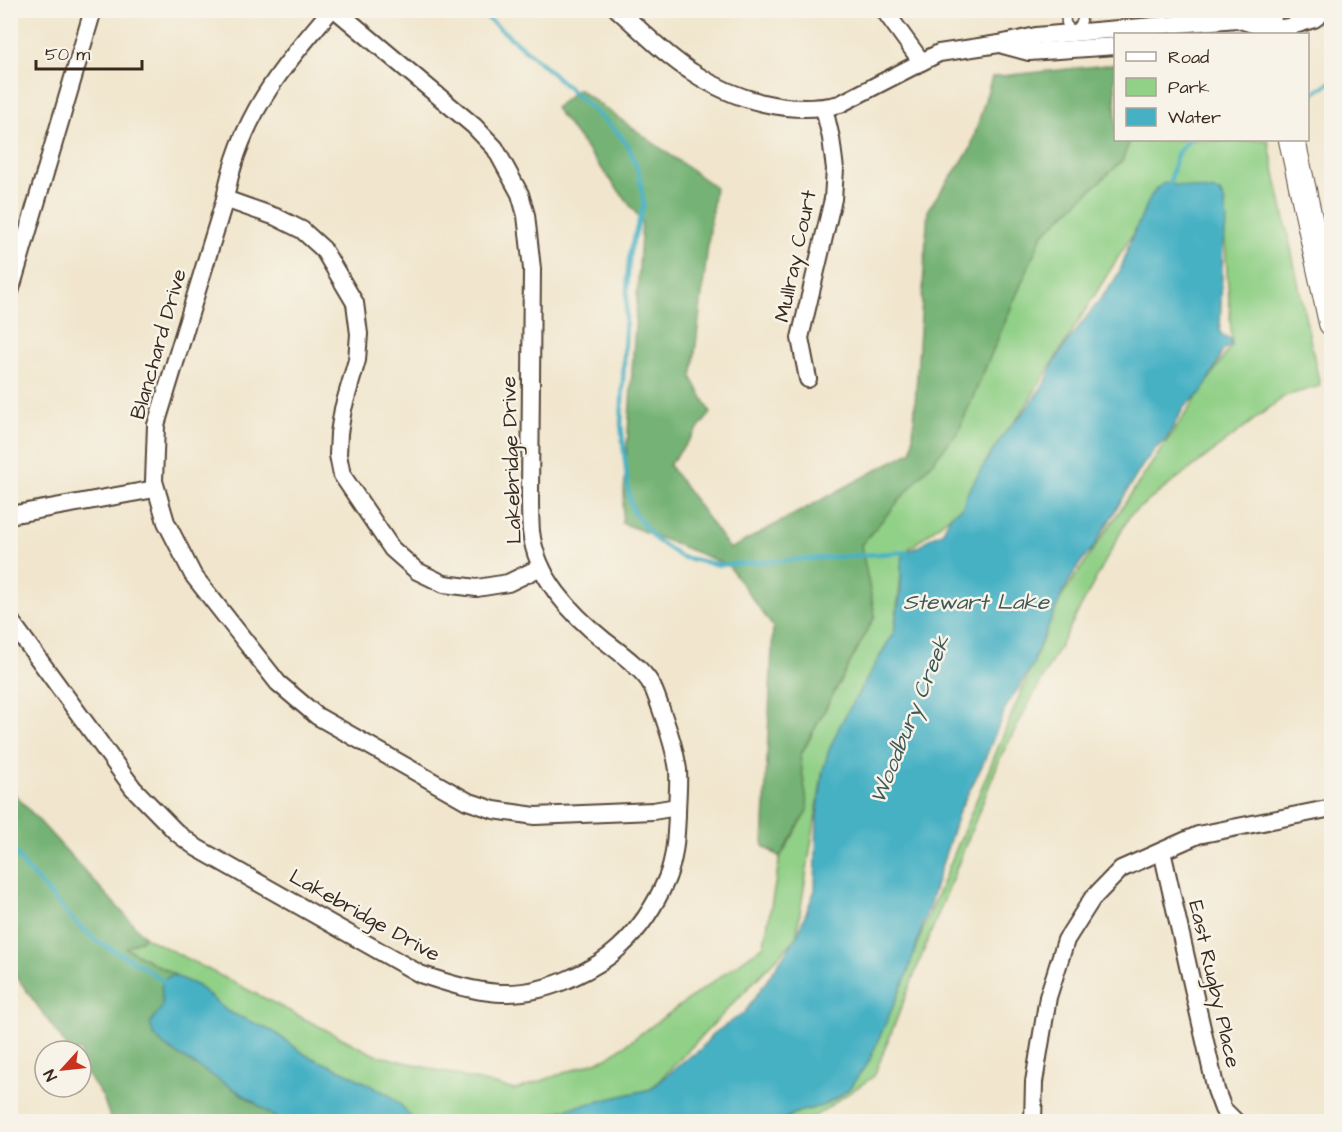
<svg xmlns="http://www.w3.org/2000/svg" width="1342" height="1132" font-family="'Architects Daughter',sans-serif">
	<rect width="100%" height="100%" fill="#f7f3e8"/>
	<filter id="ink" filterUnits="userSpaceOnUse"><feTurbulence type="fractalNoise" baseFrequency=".0167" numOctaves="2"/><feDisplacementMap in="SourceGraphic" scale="12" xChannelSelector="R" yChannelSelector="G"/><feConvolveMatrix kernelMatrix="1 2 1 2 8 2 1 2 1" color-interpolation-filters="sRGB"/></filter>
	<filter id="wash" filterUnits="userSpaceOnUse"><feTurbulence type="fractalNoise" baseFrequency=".008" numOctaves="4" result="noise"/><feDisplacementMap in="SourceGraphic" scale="24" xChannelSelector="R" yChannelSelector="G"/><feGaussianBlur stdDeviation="1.35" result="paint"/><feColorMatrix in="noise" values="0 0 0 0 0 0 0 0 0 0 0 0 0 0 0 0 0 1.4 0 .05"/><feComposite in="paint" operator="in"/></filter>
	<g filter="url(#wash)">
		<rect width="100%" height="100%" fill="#f1e6cd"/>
		<path fill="#91d087" stroke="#667d52" stroke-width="1.5" d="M1130,140h138l52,246 -35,10 -155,119 -129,241 -127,320 -66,45h-24l85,-60 189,-459 174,-257 -10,-149 -58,-12 -201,322 -59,47 -10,79 -71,138 -27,168 -145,151 -104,32h-266l-127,-86 -28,-88 19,-10 228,117 142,36 92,-32 157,-113 16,-88 28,-47 -8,-53 75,-141 -15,-71 98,-113 84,-197 80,-74z"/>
		<g fill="#74b274" stroke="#586e49" stroke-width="1.5">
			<path d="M1115,64l1,76h14l-8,21 -80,74 -84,197 -97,113 14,71 -75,140 8,54 -28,47 -17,-11 10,-219 -45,-62 -106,-42 20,-302 -87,-113 23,-19 137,98 -23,191 19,35 -42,52 61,84 182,-98 16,-242 42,-59 22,-73z"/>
			<path d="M10,789l135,148 -19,11 51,28 -23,59 127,86h-170l-8,-24 -22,-31v-15h-11l-59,-82z"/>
		</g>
		<g fill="#46b1c4" stroke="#406e71" stroke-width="1.5">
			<path d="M1164,183l56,9 4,8 3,19 -4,26 -3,86 2,4 8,4 2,6 -9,5 -6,14 -15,28 -18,15 -18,33 -12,10 -12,16 -49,82 -13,15 -16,27 -30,68v5l-28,44 -23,57 -24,47 -52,164 -38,86 -20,28 -9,7 -18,10 -24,6 -17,9h-252l41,-13 81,-19 36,-31 12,-7 14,-17 32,-22 51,-74 19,-48 2,-74 6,-46 6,-20 11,-25 54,-93 7,-42v-26l3,-11 18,-8 8,-7 12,-5 9,-18 12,-9 3,-11 24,-40 16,-24 17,-18 22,-30 8,-19 15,-23 44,-57 8,-13 12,-34 19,-41 5,-7z"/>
			<path d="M173,975l25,11 29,25 47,21 32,23 41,18 42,22 11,9 14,17h-134l-33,-24 -83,-51 -10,-11 -4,-11c3,-6 8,-10 11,-16 6,-12 -9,-27 12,-33z"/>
		</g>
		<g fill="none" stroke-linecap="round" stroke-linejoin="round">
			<g stroke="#46b1c4" stroke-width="4.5">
				<path d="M478,10l64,54 75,68 12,15 10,27 5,30 -14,47 -2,20 -7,153 6,55 3,21 4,13 21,26 26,18 39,8 188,-13"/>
				<path d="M1308,97l24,-16"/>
				<path d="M1169,186l8,-32 12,-14"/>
				<path d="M10,845l15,22 50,55 23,20 39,21 29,20"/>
			</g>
		</g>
	</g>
	<g filter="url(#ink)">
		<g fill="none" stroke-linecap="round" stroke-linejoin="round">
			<defs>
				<g id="service">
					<path d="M1065,10l1,13 7,10"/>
					<path d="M1074,33l8,-12 -1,-11"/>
				</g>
				<g id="minor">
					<path d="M331,10c-51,60 -92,108 -106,189l-69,226 -2,56 12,41 27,53 85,108 39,33 150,85 27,9 41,6 118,-5 24,-4"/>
					<path d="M618,10c24,21 47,45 74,62 42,28 98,44 148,32l99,-51 60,-9 37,-8 201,-17 32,10"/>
					<path d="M884,10l37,51"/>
					<path d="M1262,31l27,-4 25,-8 12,-9"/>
					<path d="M1003,45l26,7 87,-6"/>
					<path d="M225,199l51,18 26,13 21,19 32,54 4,31 -2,26 -14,49 -4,24 -1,22 4,20 50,74 25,22 27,13 33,4 31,-5 33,-16"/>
					<path d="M10,292l83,-282"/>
					<path d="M808,379l-8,-41 33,-139 2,-30 -4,-31 -7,-30"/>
					<path d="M10,515l145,-26"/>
					<path d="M10,620l123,168 44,45 20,15 223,126c57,19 96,30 153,3 18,-8 32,-16 46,-29 21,-19 37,-44 48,-70 8,-20 9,-41 10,-63 0,-15 2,-30 1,-45 -3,-21 -10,-41 -17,-61 -3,-8 -6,-18 -10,-25 -8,-15 -33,-33 -46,-43 -35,-28 -69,-64 -74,-110 -1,-12 -1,-25 -1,-37l2,-225 -6,-54 -6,-21 -25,-46 -21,-22 -138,-116"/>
					<path d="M1162,851l54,239 7,19 13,13"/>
					<path d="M1033,1122l1,-40 14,-85 18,-57 26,-41 29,-30 77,-34 134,-27"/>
				</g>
				<g id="primary">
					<path d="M1266,10l4,24"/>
					<path d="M1292,140l40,183"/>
				</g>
			</defs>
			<use href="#service" stroke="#564638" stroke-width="11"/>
			<use href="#minor" stroke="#564638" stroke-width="20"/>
			<use href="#primary" stroke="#564638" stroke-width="28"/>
			<use href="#service" stroke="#fff" stroke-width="8"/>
			<use href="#minor" stroke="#fff" stroke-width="16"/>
			<use href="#primary" stroke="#fff" stroke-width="26"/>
		</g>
	</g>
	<g text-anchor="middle" stroke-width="5" stroke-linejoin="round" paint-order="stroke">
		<g font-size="21" fill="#3b2a1e" stroke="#f7f3e8">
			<text transform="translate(795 256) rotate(-78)" y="7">Mullray Court</text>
			<text transform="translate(158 344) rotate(-74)" y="7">Blanchard Drive</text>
			<text transform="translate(511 460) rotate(-92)" y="7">Lakebridge Drive</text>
			<text transform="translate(365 915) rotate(29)" y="7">Lakebridge Drive</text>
			<text transform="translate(1215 984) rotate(77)" y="7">East Rugby Place</text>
		</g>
		<g font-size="22" font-style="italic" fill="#3f5958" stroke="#f7f3e8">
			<text x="976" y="609">Stewart Lake</text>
			<text transform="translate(909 719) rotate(-68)" y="8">Woodbury Creek</text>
		</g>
	</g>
	<rect width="1342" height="1132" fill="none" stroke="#f7f3e8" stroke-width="36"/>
	<rect x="1114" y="33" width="195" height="108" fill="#f7f3e8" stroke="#aca397" stroke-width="1.5"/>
	<rect x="1126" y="52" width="30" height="9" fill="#ffffff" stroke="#aca397" stroke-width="1.5"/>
	<text x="1168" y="63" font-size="18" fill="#3b2a1e">Road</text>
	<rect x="1126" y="78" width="30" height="18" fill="#91d087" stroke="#aca397" stroke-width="1.5"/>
	<text x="1168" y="93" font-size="18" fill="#3b2a1e">Park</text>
	<rect x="1126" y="108" width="30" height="18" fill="#46b1c4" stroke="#aca397" stroke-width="1.5"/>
	<text x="1168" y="123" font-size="18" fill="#3b2a1e">Water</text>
	<g transform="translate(63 1069) rotate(243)"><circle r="28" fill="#f7f3e8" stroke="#aca397" stroke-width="1.5"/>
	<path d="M0-4.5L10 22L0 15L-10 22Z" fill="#c8321e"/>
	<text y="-9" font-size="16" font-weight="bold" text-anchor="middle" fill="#3b2a1e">N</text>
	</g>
	<path d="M36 60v9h106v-9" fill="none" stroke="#3b2a1e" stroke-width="3"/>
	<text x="45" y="60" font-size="18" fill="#3b2a1e" stroke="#f7f3e8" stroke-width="4.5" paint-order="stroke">50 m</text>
</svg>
